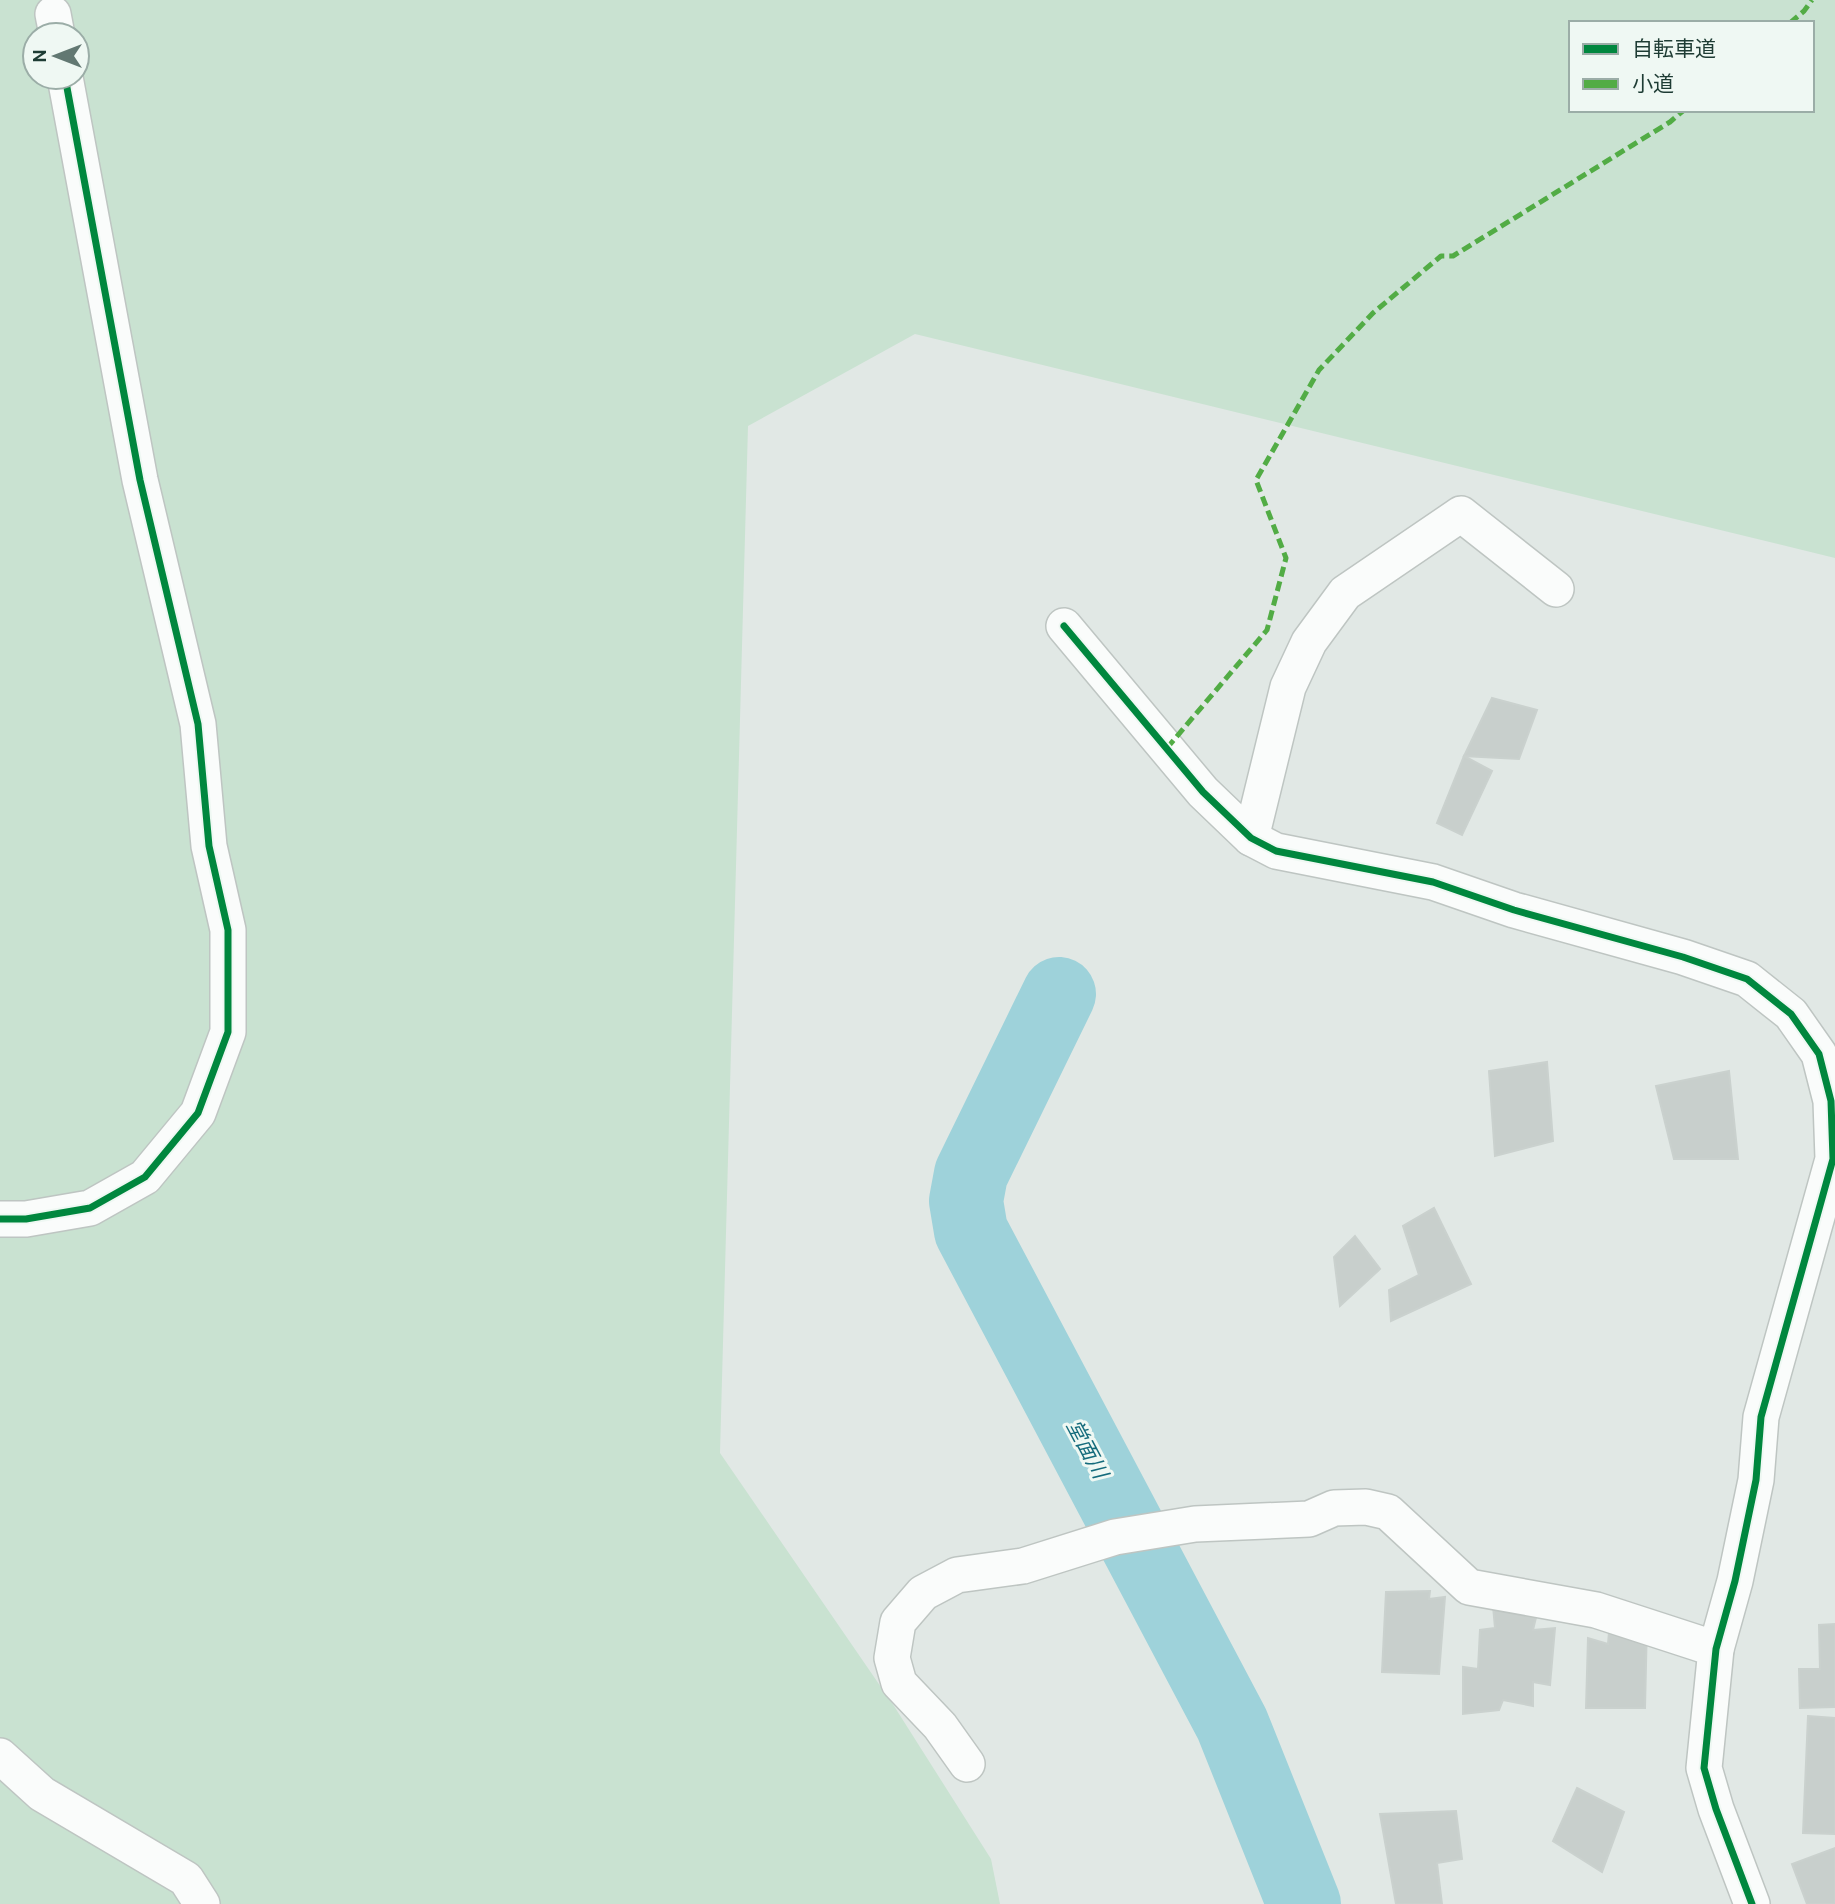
<svg xmlns="http://www.w3.org/2000/svg" width="1835" height="1904" font-family="Overpass,'Noto Sans JP',sans-serif">
	<rect width="100%" height="100%" fill="#e1e8e5"/>
	<path fill="#c9e2d1" fill-rule="evenodd" d="M0,0h1835v558l-920,-224 -167,92 -28,1027 174,253 97,153 9,45h-1000zM1571,23h241v87h-241zM35,35h42v42h-42z"/>
	<g fill="none" stroke-linecap="round" stroke-linejoin="round">
		<path stroke="#9ed2da" stroke-width="74" d="M1059,994l-88,180 -5,27 5,30 261,493 72,180"/>
	</g>
	<g fill="#c8cfcc" stroke="#cad1ce" stroke-width="2">
		<path d="M1492,698l45,12 -18,49 -55,-3z"/>
		<path d="M1464,756l28,15 -30,64 -25,-12z"/>
		<path d="M1547,1062l6,79 -58,15 -6,-85z"/>
		<path d="M1729,1071l9,88h-64l-18,-73z"/>
		<path d="M1434,1208l37,76 -80,37 -2,-31 30,-15 -16,-49z"/>
		<path d="M1355,1236l25,33 -40,37 -6,-49z"/>
		<path d="M1430,1591l-1,8 16,-2 -6,77 -57,-2 4,-80z"/>
		<path d="M1539,1605l-6,25 22,-2 -5,57 -17,-3v24l-30,-6 -4,10 -36,4v-47l15,2 2,-39 15,-2 -2,-22z"/>
		<path d="M1610,1620l37,2 -2,86h-59l2,-70 20,6z"/>
		<path d="M1835,1624v83l-35,1 -1,-39h21l-1,-44z"/>
		<path d="M1808,1716l27,2v116l-32,-1z"/>
		<path d="M1577,1788l47,24 -22,60 -49,-31z"/>
		<path d="M1456,1811l6,48 -25,4 5,41h-46l-16,-90z"/>
		<path d="M1835,1848v56h-28l-15,-40z"/>
	</g>
	<g fill="none" stroke-linecap="round" stroke-linejoin="round">
		<defs>
			<g id="street">
				<path d="M53,14l4,21"/>
				<path d="M1064,626l139,166 48,46 25,13 157,31 81,28 169,47 64,22 44,35 28,40 12,47 2,58 -72,258 -5,63 -21,101 -19,68 -12,119 12,41 36,95"/>
				<path d="M1251,838l37,-151 21,-45 36,-49 116,-79 95,75"/>
				<path d="M0,1219h26l64,-11 55,-31 53,-64 30,-81v-102l-19,-84 -11,-122 -58,-244 -75,-403"/>
				<path d="M0,1756l42,38 144,85 16,25"/>
				<path d="M967,1764l-27,-38 -41,-43 -7,-25 6,-36 25,-29 34,-18 66,-9 92,-29 80,-13 114,-5 25,-11 32,-1 22,5 81,75 127,23 120,39"/>
			</g>
		</defs>
		<use href="#street" stroke="#bec5c2" stroke-width="38"/>
		<use href="#street" stroke="#fafcfb" stroke-width="35"/>
		<g stroke="#52ac45" stroke-width="5" stroke-dasharray="10 5" stroke-linecap="butt">
			<path d="M1790,23l14,-12 8,-11"/>
			<path d="M1167,748l100,-118 19,-72 -30,-78 63,-110 54,-57 68,-57h12l217,-134 14,-12"/>
		</g>
		<defs>
			<g id="cycleway">
				<path d="M1064,626l139,166 48,46 25,13 157,31 81,28 169,47 64,22 44,35 28,40 12,47 2,58 -72,258 -5,63 -21,101 -19,68 -12,119 12,41 36,95"/>
				<path d="M0,1219h26l64,-11 55,-31 53,-64 30,-81v-102l-19,-84 -11,-122 -58,-244 -75,-403"/>
			</g>
		</defs>
		<use href="#cycleway" stroke="#eff8f3" stroke-width="11"/>
		<use href="#cycleway" stroke="#00873e" stroke-width="7"/>
	</g>
	<g text-anchor="middle" stroke-width="6" stroke-linejoin="round" paint-order="stroke">
		<g font-size="21" font-style="italic" fill="#146b7c" stroke="#eff8f3">
			<text transform="translate(1087 1449) rotate(62)" y="7">堂面川</text>
		</g>
	</g>
	<rect x="1569" y="21" width="245" height="91" fill="#eff8f3" stroke="#9bada7" stroke-width="2"/>
	<rect x="1583" y="44" width="35" height="10" fill="#00873e" stroke="#9bada7" stroke-width="2"/>
	<text x="1632" y="56" font-size="21" fill="#1e3c34">自転車道</text>
	<rect x="1583" y="79" width="35" height="10" fill="#52ac45" stroke="#9bada7" stroke-width="2"/>
	<text x="1632" y="91" font-size="21" fill="#1e3c34">小道</text>
	<g transform="translate(56 56) rotate(270)"><circle r="33" fill="#eff8f3" stroke="#9bada7" stroke-width="2"/>
	<path d="M0-5L12 26L0 18L-12 26Z" fill="#627872"/>
	<text y="-10" font-size="19" font-weight="bold" text-anchor="middle" fill="#1e3c34">N</text>
	</g>
</svg>
